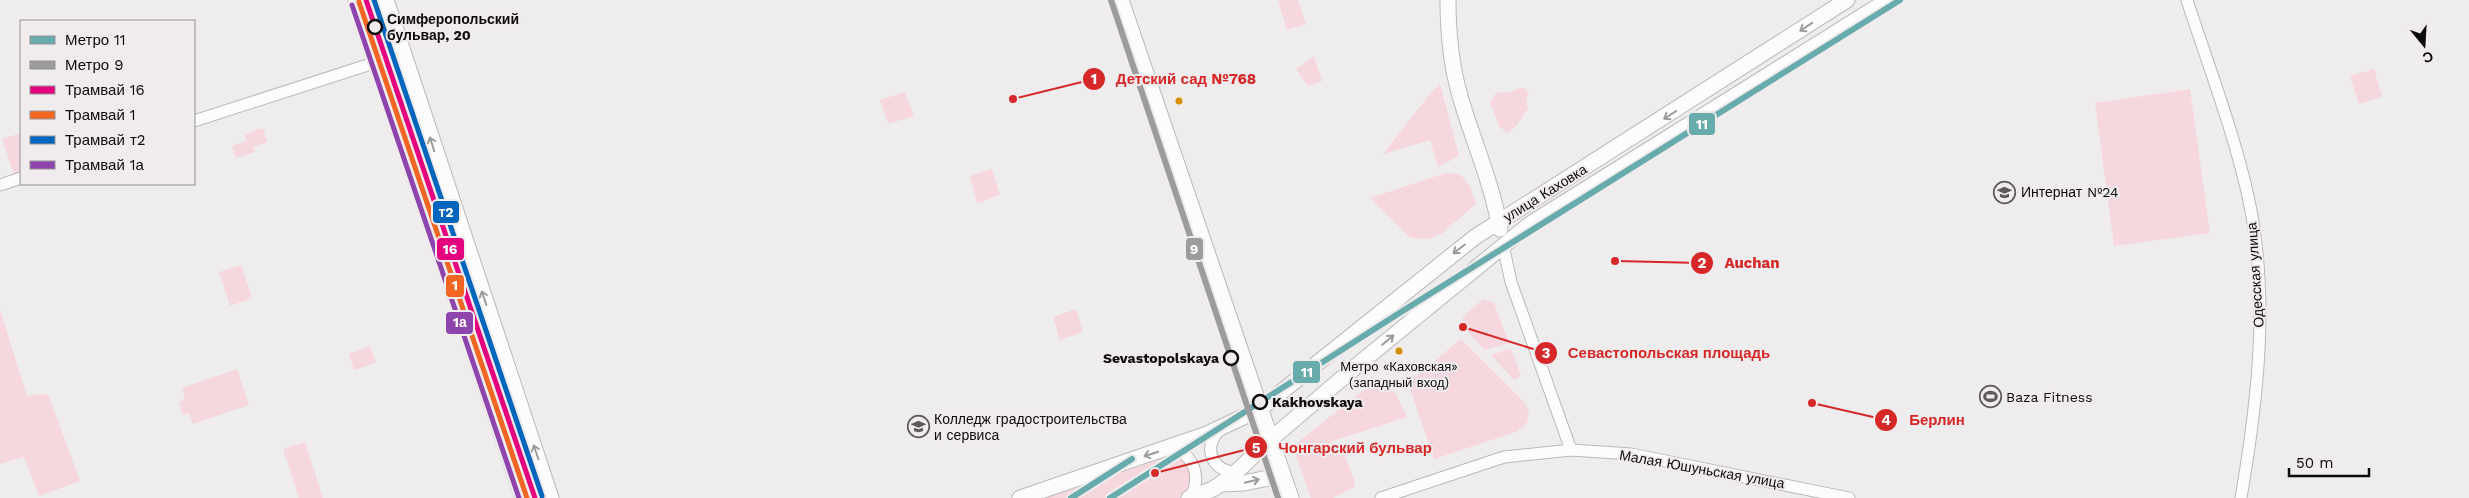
<svg xmlns="http://www.w3.org/2000/svg" width="2469" height="498" font-family="'Work Sans',sans-serif">
	<rect width="100%" height="100%" fill="#efeced"/>
	<g fill="#f7d7de">
		<path d="M1281,0h17l8,24 -19,6 -9,-29z"/>
		<path d="M1314,56l8,25 -14,5 -12,-17z"/>
		<path d="M2374,69l8,28 -23,7 -9,-28z"/>
		<path d="M1440,84l19,72 -21,11 -8,-27 -47,14 50,-64z"/>
		<path d="M1519,88h5l5,5 -3,8 2,7 -11,17 -10,8 -8,-7 -9,-23 6,-10 16,-1z"/>
		<path d="M2190,89l20,144 -96,13 -19,-143z"/>
		<path d="M905,92l9,24 -26,8 -8,-24z"/>
		<path d="M263,128l4,14 -14,5 2,5 -19,6 -4,-12 15,-5 -3,-7z"/>
		<path d="M21,133v40l-7,2 -12,-36z"/>
		<path d="M992,169l8,26 -23,8 -7,-27z"/>
		<path d="M1446,173l14,1 10,12 6,18 -35,30 -13,5 -17,-1 -41,-40z"/>
		<path d="M241,265l11,33 -22,8 -11,-34z"/>
		<path d="M1483,299l11,4 15,40 -24,7 -23,-24 1,-9z"/>
		<path d="M1076,309l7,23 -23,8 -7,-23z"/>
		<path d="M0,310l27,86 21,-2 32,87 -41,15 -15,-39 -24,7z"/>
		<path d="M1461,339l65,65 3,9 -2,10 -11,9 -82,27 -26,-76z"/>
		<path d="M370,346l6,17 -22,7 -5,-16z"/>
		<path d="M1511,349l10,27 -7,4 -23,-25z"/>
		<path d="M237,369l12,36 -56,19 -4,-11 -6,2 -4,-13 6,-2 -3,-12z"/>
		<path d="M1376,380l20,14 11,23 -77,25 5,14 9,-3 11,29 -1,5 -21,11h-22l-15,-42 1,-13z"/>
		<path d="M305,442l18,56h-24l-16,-49z"/>
		<path d="M1173,455l14,8 6,17 -6,16 -8,2h-133z"/>
	</g>
	<g fill="none" stroke-linecap="round" stroke-linejoin="round">
		<defs>
			<g id="street">
				<path d="M2187,0c21,65 46,129 61,196 22,99 10,203 -7,302"/>
				<path d="M194,121l183,-59"/>
				<path d="M0,185l21,-7"/>
				<path d="M1503,245l8,37 60,168"/>
				<path d="M1221,429c-20,17 -9,44 16,43"/>
				<path d="M1173,447c21,9 29,30 17,51"/>
				<path d="M1381,498l123,-41 67,-7 60,4 218,44"/>
			</g>
			<g id="secondary">
				<path d="M356,0l167,498"/>
				<path d="M386,0l165,498"/>
				<path d="M1121,0l170,498"/>
				<path d="M1448,0c0,32 3,65 12,96 13,45 32,87 40,133"/>
				<path d="M1221,484l23,-1 39,-8"/>
				<path d="M1020,498l187,-64 53,-25 215,-172 372,-237"/>
				<path d="M1189,498l24,-9 19,-13 39,-37 89,-76 170,-139 358,-224"/>
			</g>
		</defs>
		<use href="#street" stroke="#bab8b9" stroke-width="13"/>
		<use href="#secondary" stroke="#bab8b9" stroke-width="17"/>
		<use href="#street" stroke="#fdfcfc" stroke-width="11"/>
		<use href="#secondary" stroke="#fdfcfc" stroke-width="15"/>
		<defs>
			<path id="tram-1" d="M366,0l169,498"/>
			<path id="tram-2" d="M359,2l168,496"/>
			<path id="tram-3" d="M374,0l168,496"/>
			<path id="tram-4" d="M352,5l167,493"/>
		</defs>
		<use href="#tram-1" stroke="#f0ebec" stroke-width="9"/>
		<use href="#tram-2" stroke="#f0ebec" stroke-width="9"/>
		<use href="#tram-3" stroke="#f0ebec" stroke-width="9"/>
		<use href="#tram-4" stroke="#f0ebec" stroke-width="9"/>
		<use href="#tram-1" stroke="#e5007d" stroke-width="5"/>
		<use href="#tram-2" stroke="#f26522" stroke-width="5"/>
		<use href="#tram-3" stroke="#0065bd" stroke-width="5"/>
		<use href="#tram-4" stroke="#8e44ad" stroke-width="5"/>
		<defs>
			<g id="metro-1">
				<path d="M1071,498l61,-39"/>
				<path d="M1110,498l291,-186 499,-312"/>
			</g>
			<path id="metro-2" d="M1111,0l167,498"/>
		</defs>
		<use href="#metro-1" stroke="#f0ebec" stroke-width="10"/>
		<use href="#metro-2" stroke="#f0ebec" stroke-width="10"/>
		<use href="#metro-1" stroke="#68abac" stroke-width="6"/>
		<use href="#metro-2" stroke="#9d9c9c" stroke-width="6"/>
	</g>
	<defs><path id="oneway-shaft" d="M-6 0H5M1.5-3L5.5 0L1.5 3" fill="none" stroke-width="1.6" stroke-linecap="round" stroke-linejoin="round" transform="scale(1.25)"/></defs>
	<g stroke="#9d9c9c">
		<use href="#oneway-shaft" transform="translate(1806 27) rotate(147)"/>
		<use href="#oneway-shaft" transform="translate(1670 115) rotate(148)"/>
		<use href="#oneway-shaft" transform="translate(432 144) rotate(-108)"/>
		<use href="#oneway-shaft" transform="translate(1459 249) rotate(143)"/>
		<use href="#oneway-shaft" transform="translate(484 298) rotate(-109)"/>
		<use href="#oneway-shaft" transform="translate(1388 340) rotate(-40)"/>
		<use href="#oneway-shaft" transform="translate(536 452) rotate(-109)"/>
		<use href="#oneway-shaft" transform="translate(1151 454) rotate(162)"/>
		<use href="#oneway-shaft" transform="translate(1252 481) rotate(-13)"/>
	</g>
	<defs>
		<symbol id="school-ring" viewBox="-11 -11 22 22"><circle r="9.5" fill="#f0ebec" stroke="#5c5a5a" stroke-width="1.5"/><path d="M0-5L7-2L0 1L-7-2ZM-4 1L0 2.5L4 1V4Q0 6-4 4Z" fill="#5c5a5a"/></symbol>
		<symbol id="stadium-ring" viewBox="-11 -11 22 22"><circle r="9.5" fill="#f0ebec" stroke="#5c5a5a" stroke-width="1.5"/><path d="M0-5a6.5 5 0 1 0 0 10a6.5 5 0 1 0 0-10ZM-3.5-1.8h7v3.6h-7Z" fill="#5c5a5a"/></symbol>
		<symbol id="university-ring" viewBox="-11 -11 22 22"><circle r="9.5" fill="#f0ebec" stroke="#5c5a5a" stroke-width="1.5"/><path d="M0-5L7-2L0 1L-7-2ZM-4 1L0 2.5L4 1V4Q0 6-4 4Z" fill="#5c5a5a"/></symbol>
	</defs>
	<g fill-rule="evenodd">
		<use href="#school-ring" x="1992" y="180" width="25" height="25"/>
		<use href="#stadium-ring" x="1978" y="384" width="25" height="25"/>
		<use href="#university-ring" x="906" y="414" width="25" height="25"/>
	</g>
	<g fill="#f0ebec" stroke="#0d0b0b" stroke-width="2.5">
		<circle cx="375" cy="27" r="7"/>
		<circle cx="1231" cy="358" r="7"/>
		<circle cx="1260" cy="402" r="7"/>
	</g>
	<g fill="#d48f02" stroke="#f0ebec" stroke-width="2">
		<circle cx="1179" cy="101" r="4.5"/>
		<circle cx="1399" cy="351" r="4.5"/>
	</g>
	<g text-anchor="middle" stroke-width="4" stroke-linejoin="round" paint-order="stroke">
		<g font-size="13" fill="#0d0b0b" stroke="#f0ebec">
			<text x="1399" y="371">Метро «Каховская»<tspan x="1399" dy="16">(западный вход)</tspan></text>
		</g>
		<g font-size="14" font-weight="bold" fill="#0d0b0b" stroke="#f0ebec" text-anchor="start">
			<text x="387" y="24">Симферопольский<tspan x="387" dy="16">бульвар, 20</tspan></text>
			<text x="1219" y="363" text-anchor="end">Sevastopolskaya</text>
			<text x="1272" y="407">Kakhovskaya</text>
		</g>
		<g font-size="14" fill="#0d0b0b" stroke="#f0ebec" text-anchor="start">
			<text x="2021" y="197">Интернат №24</text>
			<text x="2006" y="402">Baza Fitness</text>
			<text x="934" y="424">Колледж градостроительства<tspan x="934" dy="16">и сервиса</tspan></text>
		</g>
		<g font-size="14" fill="#0d0b0b" stroke="#f0ebec">
			<text transform="translate(1545 193) rotate(-32)" y="5">улица Каховка</text>
			<text transform="translate(2255 275) rotate(-94)" y="5">Одесская улица</text>
			<text transform="translate(1702 469) rotate(10)" y="5">Малая Юшуньская улица</text>
		</g>
	</g>
	<path fill="none" stroke="#d62828" stroke-width="2" d="M1013 99L1094 79M1615 261L1702 263M1463 327L1546 353M1812 403L1886 420M1155 473L1256 447"/>
	<g fill="#d62828" stroke="#f0ebec" stroke-width="2">
		<circle cx="1013" cy="99" r="5"/>
		<circle cx="1615" cy="261" r="5"/>
		<circle cx="1463" cy="327" r="5"/>
		<circle cx="1812" cy="403" r="5"/>
		<circle cx="1155" cy="473" r="5"/>
		<circle cx="1094" cy="79" r="12"/>
		<circle cx="1702" cy="263" r="12"/>
		<circle cx="1546" cy="353" r="12"/>
		<circle cx="1886" cy="420" r="12"/>
		<circle cx="1256" cy="447" r="12"/>
	</g>
	<g font-size="15" text-anchor="middle" font-weight="bold" fill="#fff">
		<text x="1094" y="84">1</text>
		<text x="1702" y="268">2</text>
		<text x="1546" y="358">3</text>
		<text x="1886" y="425">4</text>
		<text x="1256" y="453">5</text>
	</g>
	<g font-size="15" text-anchor="middle" font-weight="bold" fill="#d62828" stroke="#f0ebec" stroke-width="4" stroke-linejoin="round" paint-order="stroke">
		<text x="1186" y="84">Детский сад №768</text>
		<text x="1752" y="268">Auchan</text>
		<text x="1669" y="358">Севастопольская площадь</text>
		<text x="1937" y="425">Берлин</text>
		<text x="1355" y="453">Чонгарский бульвар</text>
	</g>
	<g stroke="#f0ebec" stroke-width="2">
		<rect x="1688" y="112" width="28" height="24" rx="5" fill="#68abac"/>
		<rect x="432" y="200" width="28" height="24" rx="5" fill="#0065bd"/>
		<rect x="436" y="237" width="29" height="24" rx="5" fill="#e5007d"/>
		<rect x="1185" y="237" width="19" height="24" rx="5" fill="#9d9c9c"/>
		<rect x="445" y="274" width="20" height="24" rx="5" fill="#f26522"/>
		<rect x="445" y="311" width="29" height="24" rx="5" fill="#8e44ad"/>
		<rect x="1292" y="360" width="29" height="24" rx="5" fill="#68abac"/>
	</g>
	<g font-size="14" text-anchor="middle" font-weight="bold" fill="#fff">
		<text x="1702" y="129">11</text>
		<text x="446" y="217">т2</text>
		<text x="450" y="254">16</text>
		<text x="1194" y="254">9</text>
		<text x="455" y="290">1</text>
		<text x="460" y="327">1а</text>
		<text x="1307" y="377">11</text>
	</g>
	<rect x="20" y="20" width="175" height="165" fill="#f0ebec" stroke="#959192"/>
	<rect x="30" y="36" width="25" height="8" fill="#68abac" stroke="#959192"/>
	<text x="65" y="45" font-size="15" fill="#0d0b0b">Метро 11</text>
	<rect x="30" y="61" width="25" height="8" fill="#9d9c9c" stroke="#959192"/>
	<text x="65" y="70" font-size="15" fill="#0d0b0b">Метро 9</text>
	<rect x="30" y="86" width="25" height="8" fill="#e5007d" stroke="#959192"/>
	<text x="65" y="95" font-size="15" fill="#0d0b0b">Трамвай 16</text>
	<rect x="30" y="111" width="25" height="8" fill="#f26522" stroke="#959192"/>
	<text x="65" y="120" font-size="15" fill="#0d0b0b">Трамвай 1</text>
	<rect x="30" y="136" width="25" height="8" fill="#0065bd" stroke="#959192"/>
	<text x="65" y="145" font-size="15" fill="#0d0b0b">Трамвай т2</text>
	<rect x="30" y="161" width="25" height="8" fill="#8e44ad" stroke="#959192"/>
	<text x="65" y="170" font-size="15" fill="#0d0b0b">Трамвай 1а</text>
	<g transform="translate(2424 45) rotate(162)" stroke="#f0ebec" stroke-width="4" paint-order="stroke">
	<path d="M0-4L9 19L0 12L-9 19Z" fill="#0d0b0b"/>
	<text y="-8" font-size="14" font-weight="bold" text-anchor="middle" fill="#0d0b0b">С</text>
	</g>
	<path d="M2289 468v8h80v-8" fill="none" stroke="#0d0b0b" stroke-width="2.5"/>
	<text x="2296" y="468" font-size="15" fill="#0d0b0b" stroke="#f0ebec" stroke-width="4" paint-order="stroke">50 m</text>
</svg>
